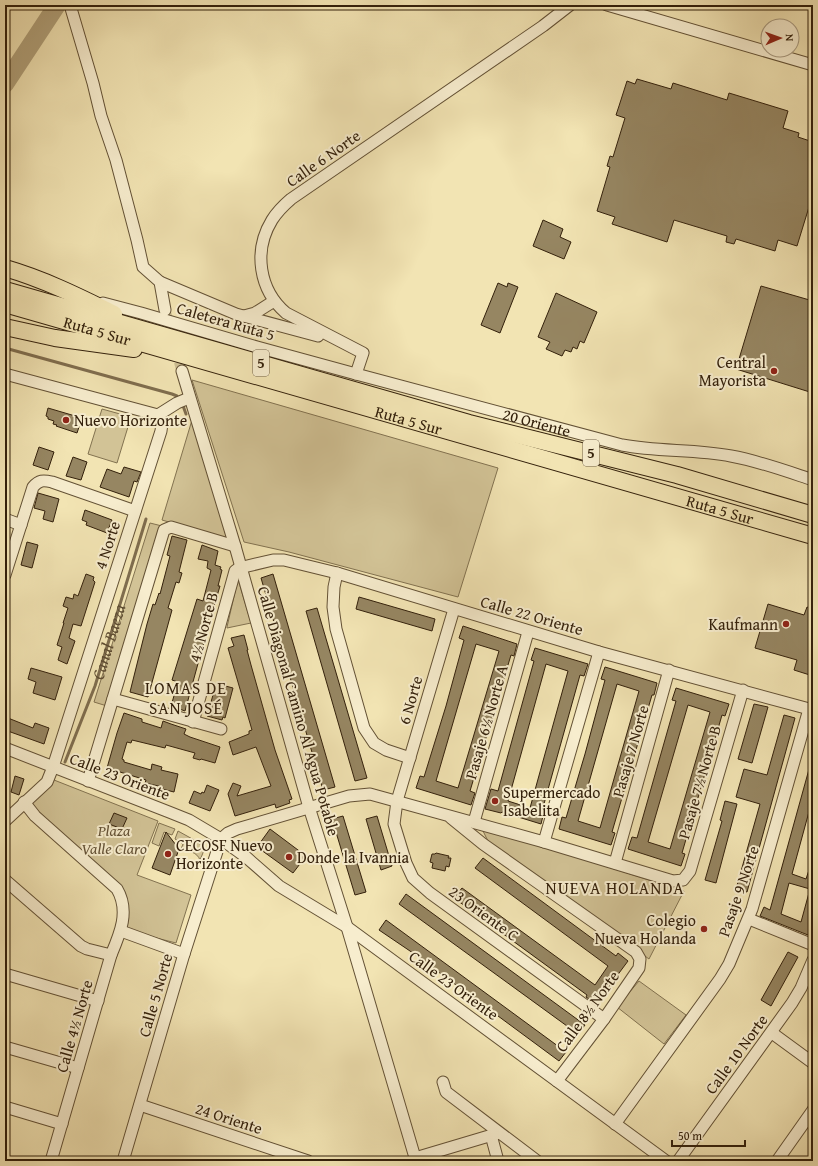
<svg xmlns="http://www.w3.org/2000/svg" width="818" height="1166" font-family="'Gentium Book Plus',serif">
	<rect width="100%" height="100%" fill="#f2e4b3"/>
	<filter id="stains"><feTurbulence type="fractalNoise" baseFrequency=".005" numOctaves="4"/><feColorMatrix values="0 0 0 0 .2 0 0 0 0 .09 0 0 0 0 .02 0 0 0 .5 -.17"/></filter>
	<radialGradient id="worn" r=".72"><stop offset=".6" stop-color="#630" stop-opacity="0"/><stop offset="1" stop-color="#630" stop-opacity=".3"/></radialGradient>
	<g fill="#d2c396" stroke="#827250">
		<path d="M192,380l306,88 -40,129 -169,-45 -45,-10z"/>
		<path d="M102,409l29,8 -14,46 -29,-9z"/>
		<path d="M192,420l35,119 -65,-19z"/>
		<path d="M150,523l12,3 -55,180 -13,-4z"/>
		<path d="M238,579l13,44 -24,5v-1z"/>
		<path d="M54,780l104,41 -21,54 54,20 -15,48 -55,-14 3,-31 -95,-93z"/>
		<path d="M159,823l16,6 -3,6 -8,-3 -5,14 -7,-3z"/>
		<path d="M481,827l203,64 -35,68 -161,-118z"/>
		<path d="M178,831l18,10 9,7 -5,12c-3,-8 -11,-9 -19,-11l2,-5 -8,-5z"/>
		<path d="M639,981l47,34 -22,29 -47,-37z"/>
	</g>
	<g fill="none" stroke-linecap="round" stroke-linejoin="round">
		<g stroke="#7f6d4e" stroke-width="3">
			<path d="M5,348l167,46 5,2 2,3"/>
			<path d="M182,403l4,11"/>
			<path id="s1" d="M65,762l30,-76 51,-167"/>
		</g>
		<path stroke="#b1a17a" stroke-width="18" d="M5,84l52,-79"/>
	</g>
	<g fill="#968662" stroke="#33200b" fill-rule="evenodd">
		<path d="M637,79l34,10 2,-6 54,17 2,-7 59,18 -5,17 16,5 -1,4 15,5v52l-16,52 -19,-6 -3,11 -39,-12 -2,5 -8,-2 1,-6 -53,-16 -7,22 -55,-18 3,-7 -18,-6 13,-44 -3,-1 3,-10 3,1 12,-39 -9,-3 3,-9 8,-25 8,3z"/>
		<path d="M543,220l20,9 -3,8 11,5 -7,17 -31,-13z"/>
		<path d="M498,283l9,4 1,-4 10,4 -18,46 -19,-8z"/>
		<path d="M761,286l52,15v92l-77,-24z"/>
		<path d="M556,293l41,19 -13,31 -4,-2 -3,8 -4,-2 -2,5 -6,-2 -3,6 -16,-7 4,-7 -12,-5z"/>
		<path d="M48,408l34,10 -5,15 -21,-7 1,-1 -4,-1 1,-3 -6,-2v-2l-2,-1z"/>
		<path d="M39,447l15,5 -6,18 -15,-5z"/>
		<path d="M73,457l14,5 -6,18 -15,-4z"/>
		<path d="M124,467l17,5 -4,10 -3,-1 -5,16 -29,-10 7,-18 14,5z"/>
		<path d="M38,493l21,6 -6,23 -10,-3 2,-8 -11,-3z"/>
		<path d="M85,510l27,10 -5,13 -21,-8 1,-3 -5,-2z"/>
		<path d="M172,536l15,4 -8,32 3,1 -3,10 -3,-1 -8,26 4,2 -24,87 -18,-5 17,-68 6,-20 2,1 4,-12 1,1 10,-38 -3,-1z"/>
		<path d="M27,542l11,3 -6,23 -11,-3z"/>
		<path d="M202,545l16,6 -3,14 6,2 -1,2 2,1 -4,16h2l-11,37 1,1 -8,25 -17,62 -14,-5 7,-24 -6,-2 25,-81 6,2 8,-31 -4,-2 1,-7 -10,-2z"/>
		<path d="M86,574l8,3 -1,3 2,2 -14,44 -8,-2 -4,14 6,3 -8,23 -9,-4 4,-13 -5,-2 7,-22h-1l5,-15 -5,-2 3,-9 7,2 1,-5 4,2z"/>
		<path d="M273,574l62,213 -12,3 -62,-212z"/>
		<path d="M359,597l76,22 -3,12 -76,-22z"/>
		<path d="M768,604l36,11 3,-8 6,2v67l-19,-6 3,-10 -42,-12z"/>
		<path d="M317,608l50,170 -12,3 -49,-170z"/>
		<path d="M463,626l54,18 -3,12 -3,-1 -41,136 5,2 -4,12 -55,-17 4,-12 4,1 22,-71 18,-66 -5,-2zM476,644l23,7 -41,137 -22,-7z"/>
		<path d="M244,635l4,15h-1l4,15 24,85 17,49 -3,1 1,3 -14,5 -1,-4 -40,12 -7,-22 5,-11 8,3 -4,10 34,-10 -15,-39 -23,8 -4,-13 20,-8v-3l3,-1 -24,-82 6,-2 -3,-8z"/>
		<path d="M535,648l53,16 -4,12 -4,-1 -38,136 2,1 -3,12 -39,-12 -1,1 -16,-4 6,-20 7,2 36,-130 -3,-1zM546,664l22,7 -38,137 -22,-7z"/>
		<path d="M605,667l52,16 -3,12h-2l-40,137 3,1 -4,12 -52,-16 3,-12 4,1 19,-64 20,-74 -4,-1zM617,684l22,7 -39,137 -22,-7z"/>
		<path d="M31,668l31,9 -7,23 -22,-7 3,-11 -8,-3z"/>
		<path d="M218,684l15,4 -8,30 -2,-1 -1,3 -15,-4 6,-21h1z"/>
		<path d="M676,688l53,16 -4,12 -3,-1 -40,138 3,1 -4,12 -53,-17 4,-12 5,1 39,-137 -4,-1zM688,705l22,7 -40,137 -22,-7z"/>
		<path d="M754,704l14,3 -16,56 -14,-4z"/>
		<path d="M124,713l18,6v3l19,6 2,-7 8,3 15,5 -2,5 6,3 30,10 -5,16 -14,-4 -1,1 -7,-2 2,-5 -29,-8 -1,3 -33,-8 -1,3 -4,-1 -5,17 2,1v2l27,8 1,-6 10,3 -1,3 17,4 -4,18 -12,-3 1,-2 -18,-4 1,-3 -39,-12 10,-35z"/>
		<path d="M784,715l11,3 -48,174 -11,-3 24,-85 -24,-7 8,-28 23,6z"/>
		<path d="M8,718l25,10 2,-5 14,5 -5,16 -39,-14z"/>
		<path d="M811,762h2v35l-21,77 14,5 5,-15h2v55l-5,16 -48,-19 4,-9 6,3zM789,883l21,6 -9,33 -20,-8z"/>
		<path d="M15,776l9,3 -5,16 -8,-3z"/>
		<path d="M207,785l12,5 -9,21 -21,-8 5,-12 7,3 1,-2 2,1z"/>
		<path d="M725,801l12,3 -21,79 -11,-3 17,-59 -2,-1z"/>
		<path d="M114,813l13,5 -5,11 -13,-5z"/>
		<path d="M343,816l23,76 -11,3 -23,-76z"/>
		<path d="M377,816l15,50 -11,4 -15,-51z"/>
		<path d="M270,829l36,27 -13,17 -36,-26z"/>
		<path d="M166,832l13,17 -9,26 -18,-7z"/>
		<path d="M436,853l13,3 -1,2h3l-2,9 -3,-1 -1,5 -13,-3 1,-5 -3,-1 2,-8h3z"/>
		<path d="M483,858l133,98 2,-3 10,8 -32,43 -10,-7 1,-2 -133,-97 8,-10 133,97 13,-19 -133,-98z"/>
		<path d="M406,894l179,131 -7,9 -179,-130z"/>
		<path d="M386,920l180,132 -7,9 -149,-110 -31,-21z"/>
		<path d="M788,952l10,5 -27,49 -10,-6z"/>
	</g>
	<g fill="none" stroke-linecap="round" stroke-linejoin="round">
		<path stroke="#ccbd91" stroke-width="11" stroke-dasharray="11 5.5" stroke-linecap="butt" d="M166,314l16,57"/>
		<defs>
			<g id="minor">
				<path d="M70,5l23,78 8,33 15,44 21,80 6,27 17,15 5,28"/>
				<path d="M607,5l206,60"/>
				<path d="M160,282l76,32 82,22"/>
				<path id="s2" d="M103,303l38,10 116,34 99,27 266,71c36,7 73,4 109,11 28,5 55,15 82,24"/>
				<path d="M244,316l11,-3 19,-12"/>
				<path d="M182,371l53,175 73,258 39,123 69,234"/>
				<path d="M5,374l153,41 4,8 -1,8 -108,336 -6,15 -42,39"/>
				<path d="M356,374l7,-21 -77,-40c-27,-23 -33,-62 -14,-93 5,-8 12,-15 19,-21l252,-173 27,-21"/>
				<path d="M158,415l19,-12 12,-5"/>
				<path d="M5,519l16,6"/>
				<path d="M337,573l-3,14 -1,20 3,22 28,99 10,15 12,7 24,8"/>
				<path d="M5,575l28,-88c6,-7 10,-7 19,-5l83,29"/>
				<path d="M454,609l-57,192 -3,23 12,39 7,15 17,15 174,126"/>
				<path d="M113,699l108,30"/>
				<path d="M193,722l42,-151 4,-3 34,-8h11l53,13 262,79 214,58"/>
				<path d="M5,748l164,64 20,8 32,19 25,18 33,29 68,41 319,234"/>
				<path d="M88,781l76,-251 7,-3 64,19"/>
				<path d="M24,802l11,14 82,73c13,22 3,45 -6,66l-60,206"/>
				<path d="M451,818l32,26 153,108 4,7 -1,9 -35,51 -47,62"/>
				<path d="M474,822l54,-190"/>
				<path d="M221,839l7,-6 9,-4 112,-33 21,-2 174,48 129,39 10,-1 7,-9 53,-181"/>
				<path d="M544,842l55,-190"/>
				<path d="M615,863l54,-193"/>
				<path d="M5,880l76,66 6,3 24,6"/>
				<path d="M749,919l64,26"/>
				<path d="M121,931l63,23"/>
				<path d="M5,974l93,27"/>
				<path d="M772,1033l41,30"/>
				<path d="M5,1047l73,21"/>
				<path d="M443,1082l3,10 91,69"/>
				<path d="M140,1105l168,56"/>
				<path d="M5,1107l57,17"/>
				<path d="M615,1124l105,-145 9,-15 23,-55 57,-200"/>
				<path d="M491,1135l7,26"/>
				<path d="M415,1158l84,-25"/>
				<path d="M123,1161l61,-207 37,-115"/>
				<path d="M678,1161l114,-158 9,-15 12,-28"/>
				<path d="M777,1161l36,-51"/>
			</g>
			<g id="highway">
				<path d="M5,268c38,11 73,28 109,46"/>
				<path d="M5,290l464,133 208,52 136,40"/>
				<path id="s3" d="M5,304l808,232"/>
				<path d="M5,327l50,11 79,11"/>
			</g>
		</defs>
		<use href="#minor" stroke="#635135" stroke-width="13"/>
		<use href="#highway" stroke="#33200b" stroke-width="18"/>
		<use href="#minor" stroke="#f7edce" stroke-width="11"/>
		<use href="#highway" stroke="#f2e4b3" stroke-width="16"/>
	</g>
	<g fill="#8f2418" stroke="#f7edce" stroke-width="1.5">
		<circle cx="774" cy="371" r="4"/>
		<circle cx="66" cy="420" r="4"/>
		<circle cx="786" cy="624" r="4"/>
		<circle cx="495" cy="801" r="4"/>
		<circle cx="168" cy="854" r="4"/>
		<circle cx="289" cy="857" r="4"/>
		<circle cx="704" cy="929" r="4"/>
	</g>
	<g text-anchor="middle" stroke-width="4" stroke-linejoin="round" paint-order="stroke">
		<g fill="#f7edce" stroke="#6e5e46" stroke-width="1">
			<rect x="253" y="350" width="16" height="26" rx="3"/>
			<rect x="583" y="440" width="16" height="26" rx="3"/>
		</g>
		<g font-size="15" font-weight="bold" fill="#33200b">
			<text x="261" y="368">5</text>
			<text x="591" y="458">5</text>
		</g>
		<g font-size="16" fill="#33200b" stroke="#f7edce">
			<text transform="translate(323 158) rotate(-35)" y="6">Calle 6 Norte</text>
			<text transform="translate(226 321) rotate(16)" y="6">Caletera Ruta 5</text>
			<text dy="6" stroke="none"><textPath href="#s3" startOffset="96">Ruta 5 Sur</textPath></text>
			<text dy="6" stroke="none"><textPath href="#s3" startOffset="420">Ruta 5 Sur</textPath></text>
			<text dy="6" stroke="none"><textPath href="#s2" startOffset="450">20 Oriente</textPath></text>
			<text dy="6" stroke="none"><textPath href="#s3" startOffset="744">Ruta 5 Sur</textPath></text>
			<text transform="translate(107 545) rotate(-72)" y="6">4 Norte</text>
			<text transform="translate(532 615) rotate(16)" y="6">Calle 22 Oriente</text>
			<text transform="translate(203 627) rotate(-75)" y="6">4½ Norte B</text>
			<text transform="translate(410 700) rotate(-74)" y="6">6 Norte</text>
			<text transform="translate(299 711) rotate(74)" y="6">Calle Diagonal Camino Al Agua Potable</text>
			<text transform="translate(486 722) rotate(-74)" y="6">Pasaje 6½ Norte A</text>
			<text transform="translate(630 751) rotate(-74)" y="6">Pasaje 7 Norte</text>
			<text transform="translate(120 776) rotate(21)" y="6">Calle 23 Oriente</text>
			<text transform="translate(699 782) rotate(-74)" y="6">Pasaje 7½ Norte B</text>
			<text transform="translate(738 891) rotate(-71)" y="6">Pasaje 9 Norte</text>
			<text transform="translate(484 913) rotate(36)" y="6">23 Oriente C</text>
			<text transform="translate(454 985) rotate(36)" y="6">Calle 23 Oriente</text>
			<text transform="translate(155 995) rotate(-74)" y="6">Calle 5 Norte</text>
			<text transform="translate(587 1011) rotate(-54)" y="6">Calle 8½ Norte</text>
			<text transform="translate(74 1026) rotate(-74)" y="6">Calle 4½ Norte</text>
			<text transform="translate(736 1054) rotate(-54)" y="6">Calle 10 Norte</text>
			<text transform="translate(229 1118) rotate(18)" y="6">24 Oriente</text>
		</g>
		<g font-size="16" fill="#33200b" stroke="#f7edce" text-anchor="start">
			<text x="766" y="368" text-anchor="end">Central<tspan x="766" dy="18">Mayorista</tspan></text>
			<text x="74" y="426">Nuevo Horizonte</text>
			<text x="778" y="630" text-anchor="end">Kaufmann</text>
			<text x="503" y="798">Supermercado<tspan x="503" dy="18">Isabelita</tspan></text>
			<text x="176" y="851">CECOSF Nuevo<tspan x="176" dy="18">Horizonte</tspan></text>
			<text x="297" y="863">Donde la Ivannia</text>
			<text x="696" y="926" text-anchor="end">Colegio<tspan x="696" dy="18">Nueva Holanda</tspan></text>
		</g>
		<g font-size="16" font-style="italic" fill="#635135" stroke="#f7edce">
			<text x="114" y="836">Plaza<tspan x="114" dy="18">Valle Claro</tspan></text>
		</g>
		<g font-size="17" font-style="italic" fill="#5f4d32" stroke="#f7edce">
			<text dy="6" stroke="none"><textPath href="#s1" startOffset="128">Canal Baeza</textPath></text>
		</g>
		<g font-size="17" letter-spacing="1" fill="#33200b" stroke="#f7edce">
			<text x="186" y="694">LOMAS DE<tspan x="186" dy="20">SAN JOSÉ</tspan></text>
			<text x="615" y="894">NUEVA HOLANDA</text>
		</g>
	</g>
	<rect width="818" height="1166" fill="none" stroke="#f2e4b3" stroke-width="20"/>
	<rect x="6" y="6" width="806" height="1154" fill="none" stroke="#33200b" stroke-width="2"/>
	<rect x="10" y="10" width="798" height="1146" fill="none" stroke="#33200b"/>
	<g transform="translate(780 38) rotate(88)"><circle r="19" fill="#f7edce" stroke="#a99b80"/>
	<path d="M0-3L7 15L0 10L-7 15Z" fill="#8f2418"/>
	<text y="-6" font-size="11" font-weight="bold" text-anchor="middle" fill="#33200b">N</text>
	</g>
	<path d="M672 1140v6h73v-6" fill="none" stroke="#33200b" stroke-width="2"/>
	<text x="678" y="1140" font-size="12" fill="#33200b" stroke="#f7edce" stroke-width="3" paint-order="stroke">50 m</text>
	<rect width="100%" height="100%" filter="url(#stains)"/>
	<rect width="100%" height="100%" fill="url(#worn)"/>
</svg>
